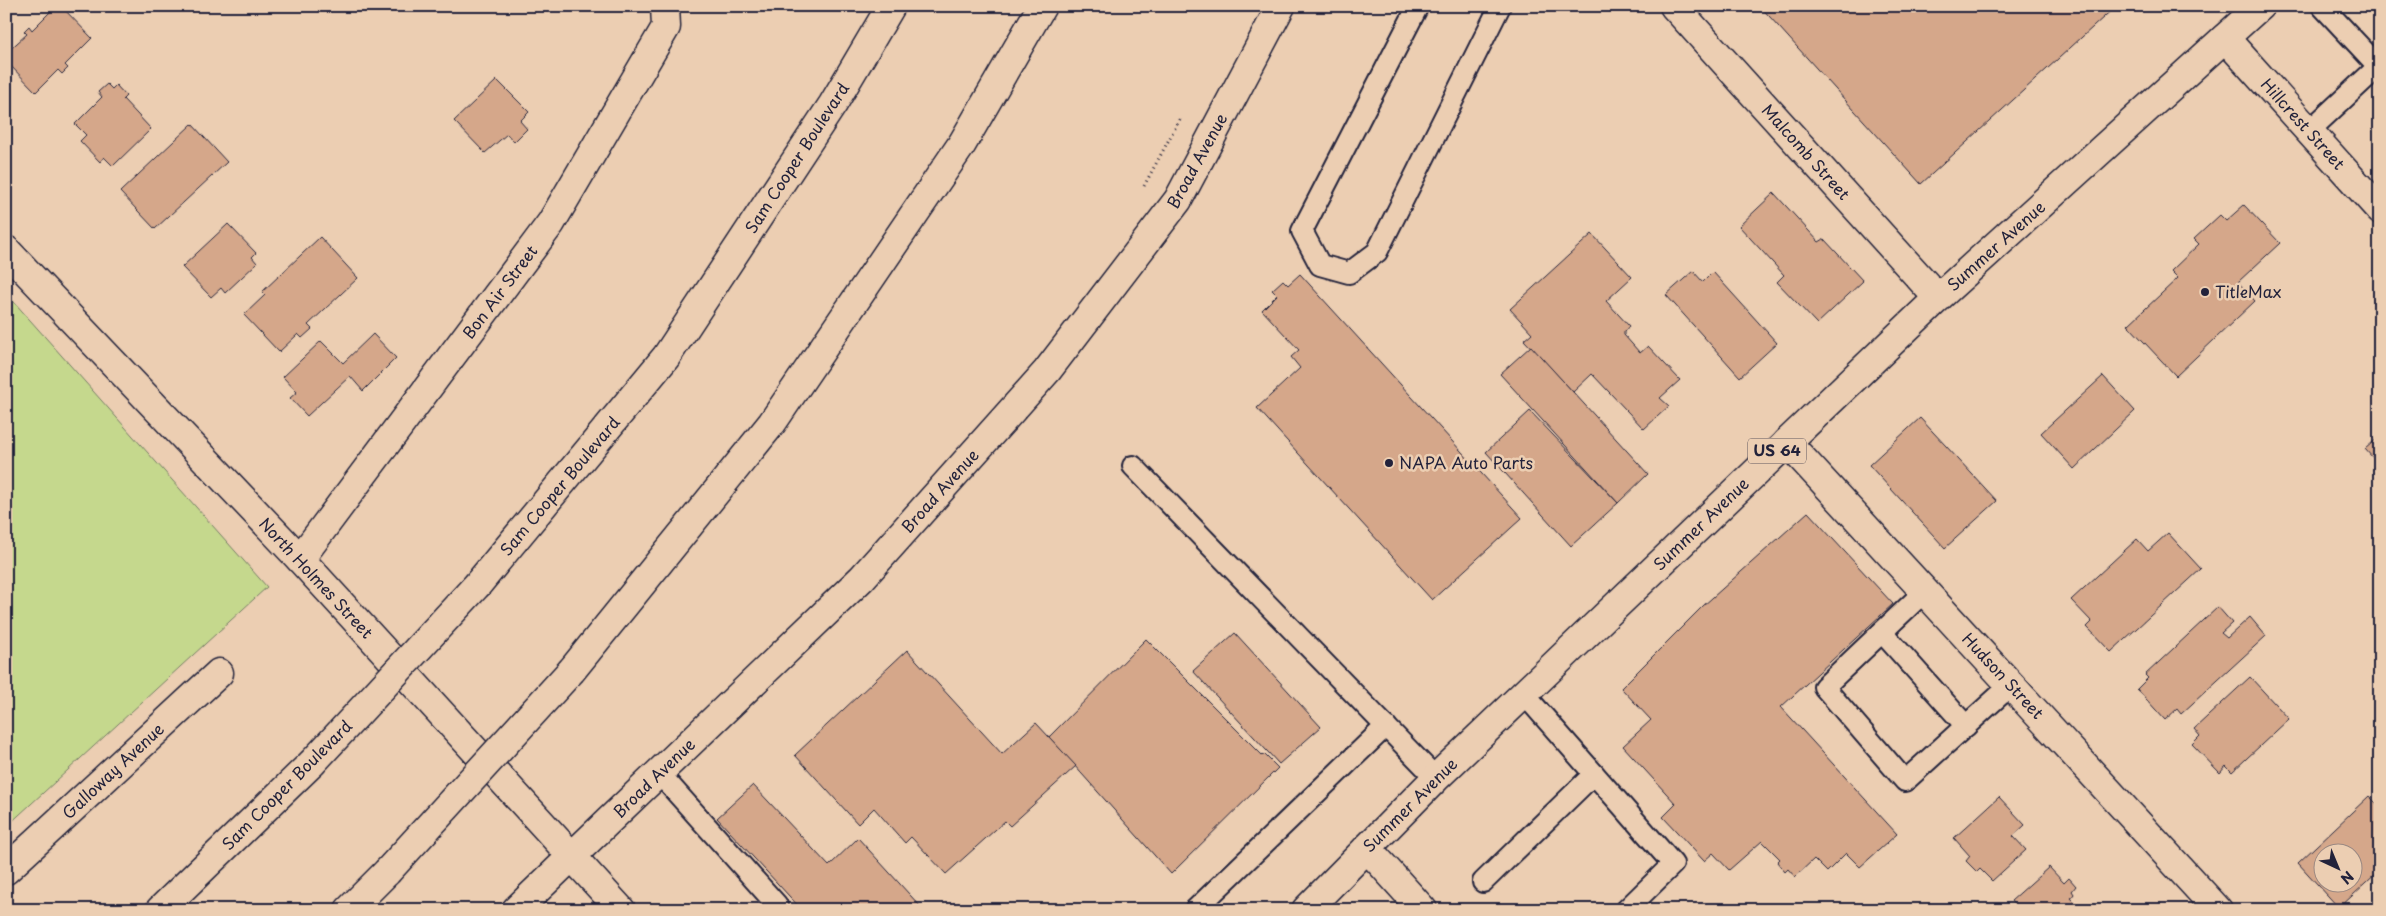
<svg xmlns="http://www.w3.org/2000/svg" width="2386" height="916" font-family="'Playpen Sans',sans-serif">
	<rect width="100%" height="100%" fill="#ecceb2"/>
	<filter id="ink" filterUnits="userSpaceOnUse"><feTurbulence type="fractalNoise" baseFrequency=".02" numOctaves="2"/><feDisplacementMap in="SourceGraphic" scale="10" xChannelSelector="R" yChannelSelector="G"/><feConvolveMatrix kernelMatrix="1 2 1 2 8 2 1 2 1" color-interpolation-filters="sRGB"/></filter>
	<g filter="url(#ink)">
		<path fill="#c5d88d" stroke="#747d64" d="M6,293l261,294 -261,240z"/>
		<g fill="#d5a78a" stroke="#22223b" fill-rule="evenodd">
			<path d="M56,6h5l31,32 -27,27 3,3 -6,6 -4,-4 -22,22 -30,-31v-8l21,-19 -3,-3 5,-5 3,4z"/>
			<path d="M1760,6h356l-195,178z"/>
			<path d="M497,80l32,32 -9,9 7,8 -13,13 -7,-8 -22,19 -31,-32z"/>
			<path d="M107,84l5,5 4,-4 10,11 -3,3 28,30 -38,37 -9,-9 -4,5 -20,-21 6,-6 -11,-11 27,-27 -4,-5z"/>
			<path d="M192,124l35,38 -72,67 -35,-37z"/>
			<path d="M1774,193l45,49 5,-3 39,42 -46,43 -40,-42 7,-7 -45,-49z"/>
			<path d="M2244,205l36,38 -42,39 17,19 -79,75 -48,-51 50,-47 -7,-7 28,-27 -5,-5 26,-24 6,6z"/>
			<path d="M228,224l28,29 -4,4 5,6 -32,30 -4,-5 -10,9 -29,-30z"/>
			<path d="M1592,234l40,43 -26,24 23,25 -5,6v3l16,18 8,-7 32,34 -20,18 9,8 -25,23 -52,-55 -19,18 -49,-52 8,-7 -22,-24z"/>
			<path d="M320,237l38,41 -50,47 4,4 -10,9 -4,-4 -19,18 -35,-37 21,-20 -3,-3z"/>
			<path d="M1693,271l10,11 10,-10 64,71 -37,34 -74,-82z"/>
			<path d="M1300,274l222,244 -90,82 -175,-192 43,-40 -9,-11 8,-7 -37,-40 15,-15 -5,-5 11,-10 5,5z"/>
			<path d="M373,334l23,24 -33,33 -13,-15 -43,40 -17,-18 7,-6 -14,-15 38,-36 22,22z"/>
			<path d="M1531,346l117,128 -30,29 -118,-129z"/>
			<path d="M2103,376l32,35 -61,58 -33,-36z"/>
			<path d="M1530,411l88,92 -47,43 -85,-94z"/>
			<path d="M1920,418l77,83 -52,47 -76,-83z"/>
			<path d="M2380,436v30l-15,-17z"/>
			<path d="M1808,512l85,92 -112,103 116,127 -37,33 -14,-14 -19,19 -13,-13 -19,18 -7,-8 -3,3 -8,-10 3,-3 -18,-18 -33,29 -16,-17 -9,8 -41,-44 13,-13 -53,-58 28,-26 -30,-32 82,-82z"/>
			<path d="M2168,533l33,36 -90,83 -24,-25 5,-5 -21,-22 66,-61 11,12z"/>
			<path d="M2218,607l14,16 -11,10 6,5 23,-21 16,19 -85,78 -4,-5 -12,11 -28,-31 11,-11 -3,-3z"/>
			<path d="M1235,633l86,94 -42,37 -86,-93z"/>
			<path d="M1146,639l117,117 1,-2 14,14 -107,106 -122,-137z"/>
			<path d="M907,650l95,104 34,-31 40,43 -66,60 -5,-5 -59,53 -35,-37 -6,6 -31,-35 -16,16 -63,-69z"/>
			<path d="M2250,677l39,42 -57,53 -6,-6 -6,7 -28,-29 8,-8 -6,-7z"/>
			<path d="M753,785l76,81 29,-28 62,68 -3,4h-115l-85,-92z"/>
			<path d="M2369,796l11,11v63l-41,38 -41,-45zM2324,854h30v30h-30z"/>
			<path d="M1999,797l26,28 -12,11 13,14 -34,31 -12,-12 -3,3 -11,-11 4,-5 -16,-18z"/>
			<path d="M2049,867l15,16 5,-5 7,8 -4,5 2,3 -3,4 11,12h-63l-8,-9z"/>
		</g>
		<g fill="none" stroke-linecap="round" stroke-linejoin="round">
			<defs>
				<g id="service">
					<path d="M1418,6l-116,225 18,34 29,8 28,-21 123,-246"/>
					<path d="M2322,6l56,60"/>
					<path d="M2309,131l71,-66"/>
					<path d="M1133,466l303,312"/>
					<path d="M1925,591l-101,96 81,94 106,-96"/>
					<path d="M1882,632l84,94"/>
					<path d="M1524,694l149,170 -47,46"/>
					<path d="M659,773l118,132 -5,5"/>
					<path d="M1483,882l111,-108"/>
					<path d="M1195,910l191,-184"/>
				</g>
				<g id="minor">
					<path d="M1674,6l264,292"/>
					<path d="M2225,38l155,172"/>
					<path d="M1787,442l431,468"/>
					<path d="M300,559l251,-336 115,-196 -1,-21"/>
					<path d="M1367,848l56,62"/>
					<path d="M571,857l291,-279 185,-207 131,-171 103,-194"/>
					<path d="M6,870l213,-197"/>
				</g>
				<path id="tertiary" d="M516,910l55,-53"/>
				<path id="secondary" d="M6,250l294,309 321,351"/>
				<path id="primary" d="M1306,910l130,-132 502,-480 322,-292"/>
				<g id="motorway">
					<path d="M478,584l188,-227 167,-253 58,-98"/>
					<path d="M572,670l200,-247 190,-279 80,-138"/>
					<path d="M160,910l152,-147"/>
					<path d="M349,910l38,-38"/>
				</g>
			</defs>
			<use href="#service" stroke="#22223b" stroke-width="24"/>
			<use href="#minor" stroke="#22223b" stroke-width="31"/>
			<use href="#tertiary" stroke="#22223b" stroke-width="31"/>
			<use href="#secondary" stroke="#22223b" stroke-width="31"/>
			<use href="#primary" stroke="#22223b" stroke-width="31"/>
			<use href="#motorway" stroke="#22223b" stroke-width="31"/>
			<path stroke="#22223b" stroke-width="3" stroke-dasharray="1 4" stroke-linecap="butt" d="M1144,186l36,-67"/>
			<use href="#service" stroke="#ecceb2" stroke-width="20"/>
			<use href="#minor" stroke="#ecceb2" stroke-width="28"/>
			<use href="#tertiary" stroke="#ecceb2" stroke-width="28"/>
			<use href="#secondary" stroke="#ecceb2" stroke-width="28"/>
			<use href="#primary" stroke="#ecceb2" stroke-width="28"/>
			<use href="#motorway" stroke="#ecceb2" stroke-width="28"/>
			<defs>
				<g id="motorway-bridge">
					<path d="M312,763l166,-179"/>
					<path d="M387,872l185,-202"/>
				</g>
			</defs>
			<use href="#motorway-bridge" stroke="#22223b" stroke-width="31" stroke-linecap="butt"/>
			<use href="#motorway-bridge" stroke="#ecceb2" stroke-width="28"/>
		</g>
	</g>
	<g fill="#22223b" stroke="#ecceb2" stroke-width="2">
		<circle cx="2205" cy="292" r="5"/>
		<circle cx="1389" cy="463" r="5"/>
	</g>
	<g text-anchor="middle" stroke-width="5" stroke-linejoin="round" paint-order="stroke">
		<rect fill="#ecceb2" stroke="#5f565f" stroke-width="1" x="1748" y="438.5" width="58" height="25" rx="4"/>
		<g font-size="15" font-weight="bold" fill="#22223b">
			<text x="1777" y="456">US 64</text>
		</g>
		<g font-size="16" fill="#22223b" stroke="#ecceb2">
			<text transform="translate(2303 124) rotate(48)" y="6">Hillcrest Street</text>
			<text transform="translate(1806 152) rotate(48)" y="6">Malcomb Street</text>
			<text transform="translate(797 158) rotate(-57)" y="6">Sam Cooper Boulevard</text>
			<text transform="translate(1197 161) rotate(-61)" y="6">Broad Avenue</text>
			<text transform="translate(1996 246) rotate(-42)" y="6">Summer Avenue</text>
			<text transform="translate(500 292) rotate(-53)" y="6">Bon Air Street</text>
			<text transform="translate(560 486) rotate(-50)" y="6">Sam Cooper Boulevard</text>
			<text transform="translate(940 491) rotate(-48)" y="6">Broad Avenue</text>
			<text transform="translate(1701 524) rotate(-44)" y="6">Summer Avenue</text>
			<text transform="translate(316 578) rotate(47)" y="6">North Holmes Street</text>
			<text transform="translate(2003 676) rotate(47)" y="6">Hudson Street</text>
			<text transform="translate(113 771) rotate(-43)" y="6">Galloway Avenue</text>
			<text transform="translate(654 778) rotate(-44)" y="6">Broad Avenue</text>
			<text transform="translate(287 785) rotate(-45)" y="6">Sam Cooper Boulevard</text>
			<text transform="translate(1410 805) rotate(-45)" y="6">Summer Avenue</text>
		</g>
		<g font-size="16" fill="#22223b" stroke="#ecceb2" text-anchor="start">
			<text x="2215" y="298">TitleMax</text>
			<text x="1399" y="469">NAPA Auto Parts</text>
		</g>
	</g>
	<rect width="2386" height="916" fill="none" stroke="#ecceb2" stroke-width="25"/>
	<rect x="12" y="12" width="2361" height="891" fill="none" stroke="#22223b" stroke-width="2" filter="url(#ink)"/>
	<g transform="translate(2338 868) rotate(136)"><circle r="24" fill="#ecceb2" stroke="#9b8982"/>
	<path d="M0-4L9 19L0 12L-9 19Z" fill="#22223b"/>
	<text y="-8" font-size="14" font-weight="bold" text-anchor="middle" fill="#22223b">N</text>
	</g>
</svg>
